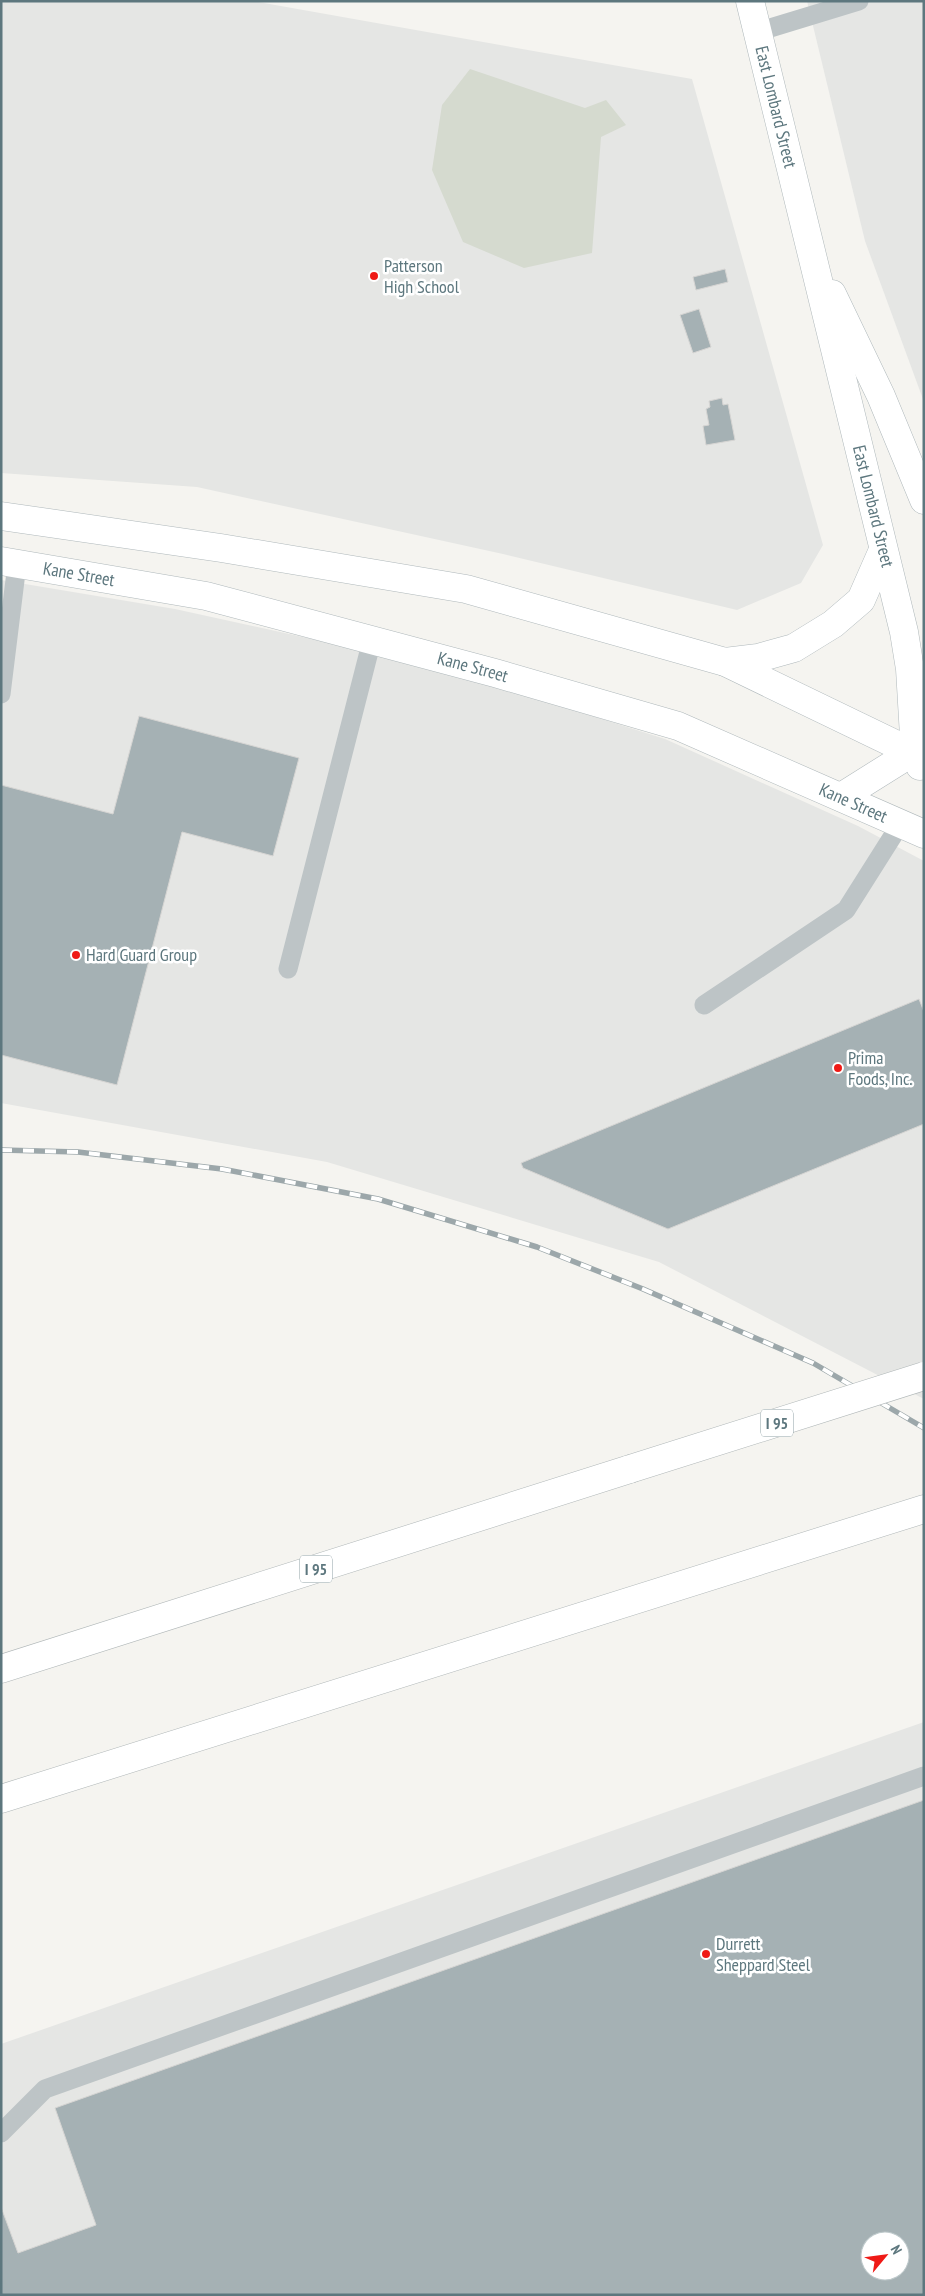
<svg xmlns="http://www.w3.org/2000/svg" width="925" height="2296" font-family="'PT Sans Narrow',sans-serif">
	<rect width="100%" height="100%" fill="#f5f4f0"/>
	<g fill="#e5e6e4" fill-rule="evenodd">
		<path d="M1,1h251l440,78 131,466 -22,38 -64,27 -234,-56 -306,-67 -196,-14z"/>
		<path d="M807,1h117v401l-59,-161z"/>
		<path d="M1,580l174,29 260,57 230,73 193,87 66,35v538l-265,-137 -332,-100 -326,-59z"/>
		<path d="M924,1722v573h-923v-251zM870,2241h30v30h-30z"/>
	</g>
	<path fill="#d5dacf" d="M470,69l115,39 21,-8 20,25 -25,12 -9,116 -68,15 -61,-26 -31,-72 10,-65z"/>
	<g fill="#a5b1b4" stroke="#d6d5d3" fill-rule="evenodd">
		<path d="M725,269l3,13 -32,8 -3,-13z"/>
		<path d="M699,309l12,38 -18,6 -13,-38z"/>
		<path d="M722,398l1,7 5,-1 7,36 -29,5 -3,-19 6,-1 -3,-16 4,-2 -1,-6z"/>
		<path d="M139,716l160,42 -26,98 -91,-24 -65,253 -116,-30v-270l112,29z"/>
		<path d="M919,999l5,13v112l-256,105 -145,-61 -2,-5z"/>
		<path d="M924,1800v495h-923v-88l17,46 78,-28 -41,-117zM870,2241h30v30h-30z"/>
	</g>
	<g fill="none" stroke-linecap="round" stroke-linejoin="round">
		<defs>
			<g id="secondary">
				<path id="s1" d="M750,1l154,631 6,37 5,84 5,13"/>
				<path d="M832,294l49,102 43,104"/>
				<path d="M1,516l220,32 245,41 259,73 199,96"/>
				<path id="s2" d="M1,561l205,35 289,77 183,53 246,108"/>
				<path d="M725,662l33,-4 36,-10 39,-24 28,-24 22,-50"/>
				<path d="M841,797l83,-52"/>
			</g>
			<g id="motorway">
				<path d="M1,1669l629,-200"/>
				<path d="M1,1799l923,-290"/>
			</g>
		</defs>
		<use href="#secondary" stroke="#afb8bb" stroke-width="29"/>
		<use href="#motorway" stroke="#b0b7b8" stroke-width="29"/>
		<g stroke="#bdc4c6" stroke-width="19">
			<path d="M757,32l102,-31"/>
			<path d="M1,694l16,-130"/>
			<path d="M288,969l84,-329"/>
			<path d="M704,1005l142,-95 55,-87"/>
			<path d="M1,2133l44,-44 879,-313"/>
		</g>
		<use href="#secondary" stroke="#fff" stroke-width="28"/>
		<use href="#motorway" stroke="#fff" stroke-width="28"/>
		<defs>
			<path id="rail" d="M1,1150l77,2 144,17 156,30 159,48 106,42 170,74 111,65"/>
		</defs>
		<use href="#rail" stroke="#9ca7aa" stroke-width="5.5"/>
		<use href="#rail" stroke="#fff" stroke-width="4" stroke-dasharray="11" stroke-linecap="butt"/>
		<defs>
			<path id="motorway-bridge" d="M630,1469l294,-93"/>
		</defs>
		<use href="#motorway-bridge" stroke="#b0b7b8" stroke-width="29" stroke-linecap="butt"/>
		<use href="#motorway-bridge" stroke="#fff" stroke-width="28"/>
	</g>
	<g fill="#ef1a16" stroke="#fff" stroke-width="2">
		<circle cx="374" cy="276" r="5"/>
		<circle cx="76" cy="955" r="5"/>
		<circle cx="838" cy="1068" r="5"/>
		<circle cx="706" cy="1954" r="5"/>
	</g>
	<g text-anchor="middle" stroke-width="5" stroke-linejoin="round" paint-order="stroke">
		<g fill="#fff" stroke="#8ea0a5" stroke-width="1">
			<rect x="761" y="1409.5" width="32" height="27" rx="4"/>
			<rect x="300" y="1555.5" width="32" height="27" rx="4"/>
		</g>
		<g font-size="16" font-weight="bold" fill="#5d777e">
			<text x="777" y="1429">I 95</text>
			<text x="316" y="1575">I 95</text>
		</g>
		<g font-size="18" fill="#5d777e" stroke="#fff">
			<text dy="6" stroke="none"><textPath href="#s1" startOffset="109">East Lombard Street</textPath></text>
			<text dy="6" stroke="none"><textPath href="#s1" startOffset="520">East Lombard Street</textPath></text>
			<text dy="6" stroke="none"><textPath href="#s2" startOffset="79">Kane Street</textPath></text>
			<text dy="6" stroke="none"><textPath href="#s2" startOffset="484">Kane Street</textPath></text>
			<text dy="6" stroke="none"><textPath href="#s2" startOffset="889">Kane Street</textPath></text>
		</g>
		<g font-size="18" fill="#5d777e" stroke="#fff" text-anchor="start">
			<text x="384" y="272">Patterson<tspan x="384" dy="21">High School</tspan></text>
			<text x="86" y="961">Hard Guard Group</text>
			<text x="848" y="1064">Prima<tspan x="848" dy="21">Foods, Inc.</tspan></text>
			<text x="716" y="1950">Durrett<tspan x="716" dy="21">Sheppard Steel</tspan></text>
		</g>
	</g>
	<rect width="925" height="2296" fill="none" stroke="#5d777e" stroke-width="5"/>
	<g transform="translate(885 2256) rotate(61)"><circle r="24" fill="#ffffff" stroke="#bec9cb"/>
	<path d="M0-4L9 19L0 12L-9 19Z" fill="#ef1a16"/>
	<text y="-8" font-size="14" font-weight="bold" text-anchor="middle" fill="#5d777e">N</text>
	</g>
</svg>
